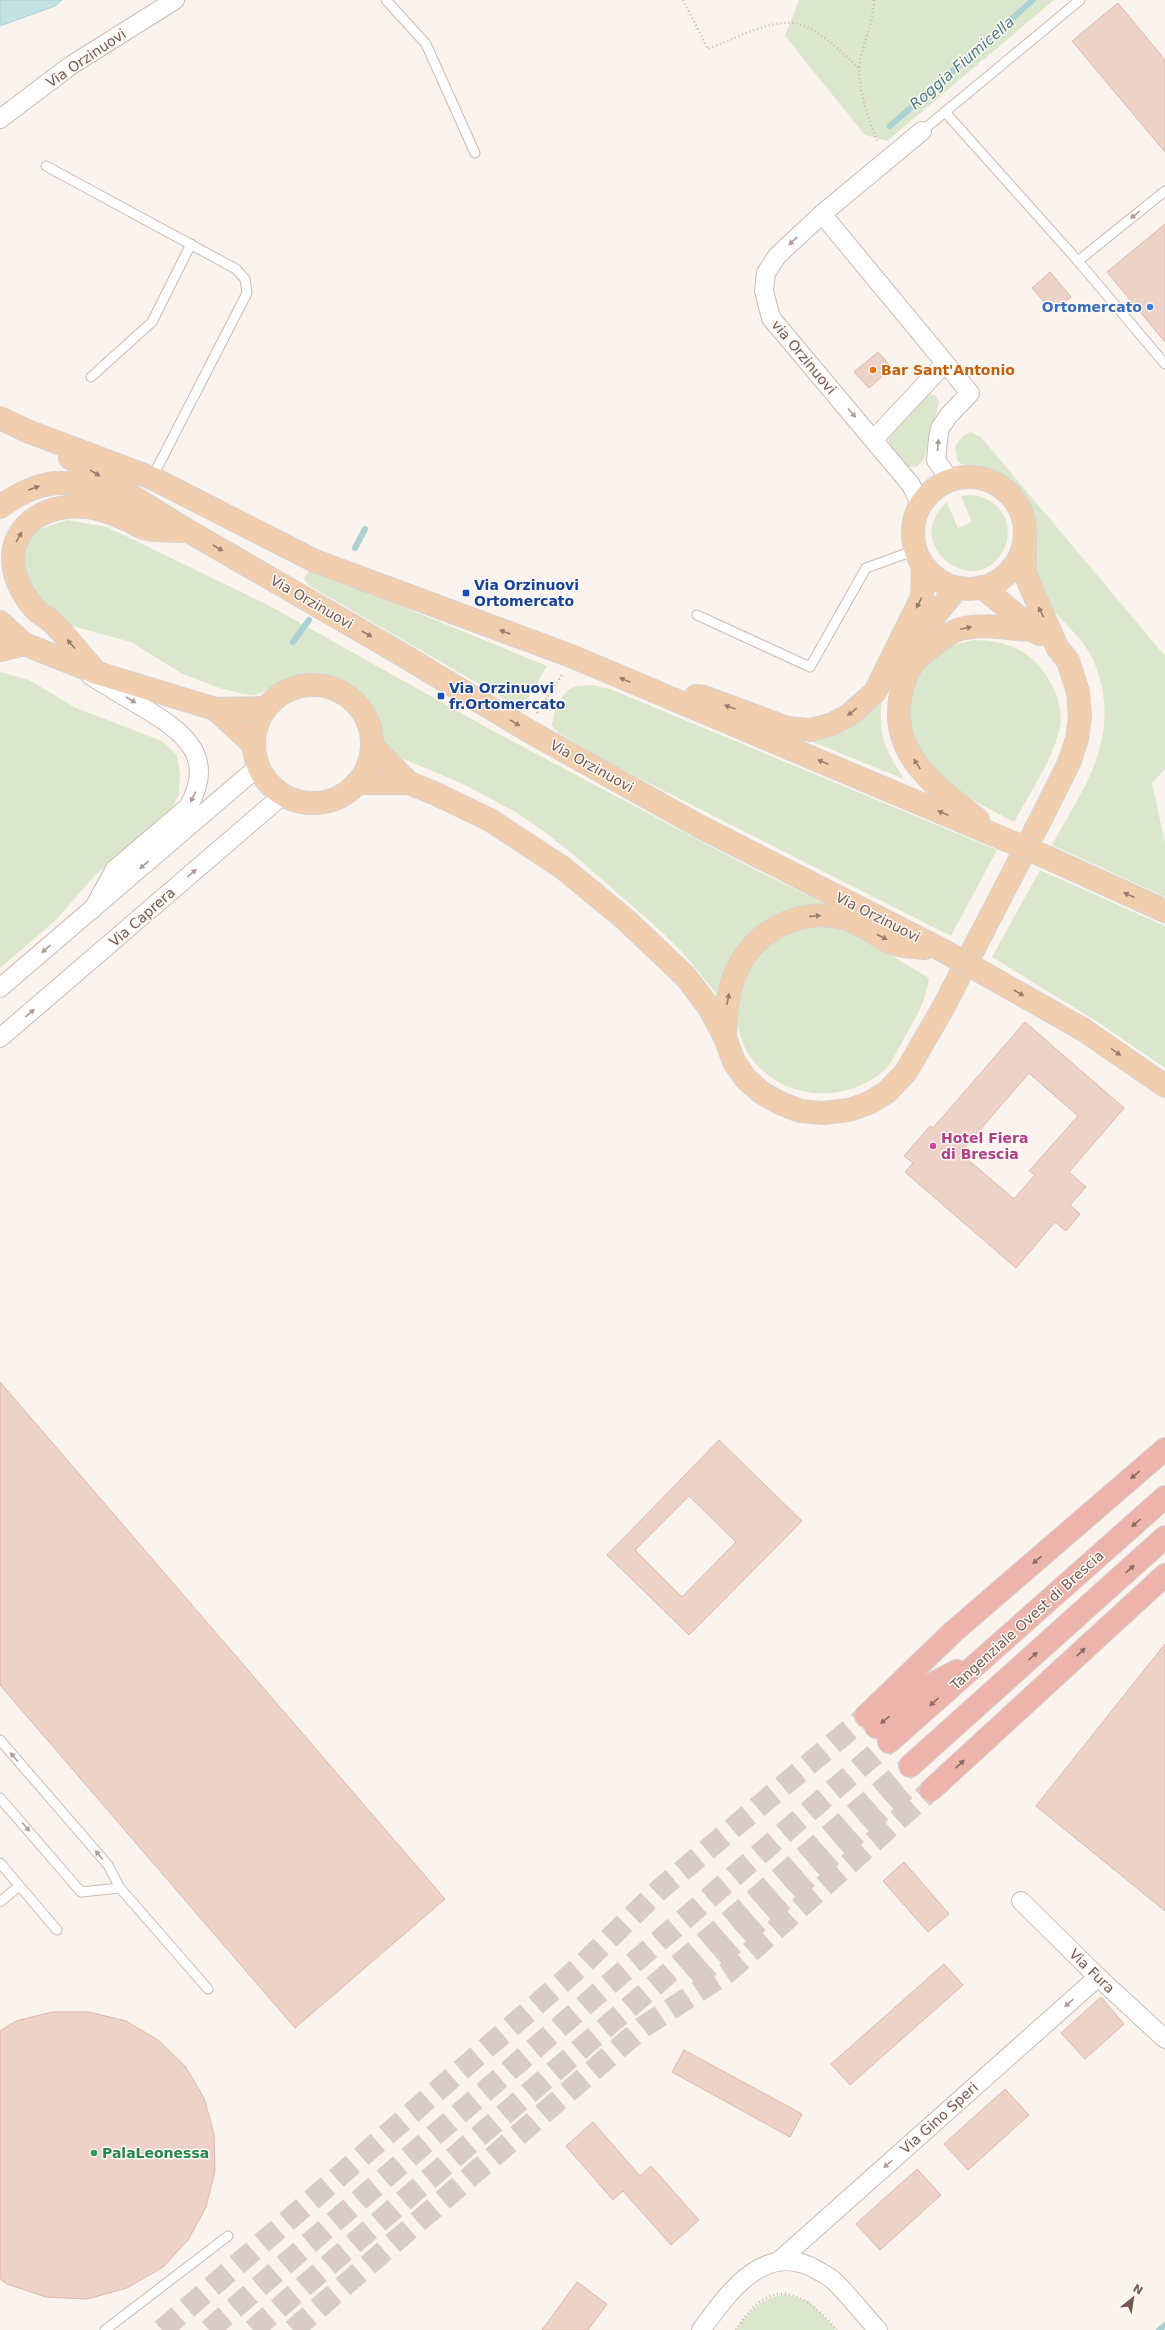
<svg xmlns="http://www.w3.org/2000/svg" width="1165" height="2330" font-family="'DejaVu Sans',sans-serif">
	<rect width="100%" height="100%" fill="#fbf3ed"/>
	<g fill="#dbe7cc">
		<path d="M799,0h255l-167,141 -22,-6 -80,-99z"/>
		<path d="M930,394l6,2 3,6 -15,57 -6,7c-2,0 -7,1 -9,1 -14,-3 -25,-26 -18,-39 8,-15 23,-28 39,-34z"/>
		<path d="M970,432l11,5 184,219v113l-13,14 13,60v54l-113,-52c28,-52 62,-94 50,-157 -3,-14 -8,-30 -17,-42 -13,-19 -35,-34 -44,-56 -6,-15 -3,-30 -4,-45 -1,-26 -13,-56 -37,-69 -14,-8 -29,-6 -42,-14l-3,-16 8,-10z"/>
		<path d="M971,495c14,1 28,9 34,23 4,10 4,23 -2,33 -28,51 -104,-7 -56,-49l11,26 14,-6 -11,-26z"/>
		<path d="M67,520l40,7 161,78 225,126 251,133 87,43h-31l-22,9 -60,80 -33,-41 -23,-23 -88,-77 -32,-25 -28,-19 -53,-28 -62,-26 -10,-8 -8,-12 -15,-32 -13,-14 -16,-11 -16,-5 -19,-1 -46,21 -13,-1 -27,-7 -35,-14 -50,-31 -66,-18 -35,-27 -11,-42 13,-23z"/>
		<path d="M309,571h7l231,95 -25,43 -214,-124 -4,-7z"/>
		<path d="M974,640c36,0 62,13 79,47 6,13 10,29 6,44 -6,28 -31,65 -45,91l-68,-36 -22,-21 -17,-43 4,-30 13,-25 11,-11 19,-11z"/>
		<path d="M0,672l29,8 47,28 86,33 15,14 3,18 -1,21 -9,18 -76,64 -38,44 -56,48z"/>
		<path d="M593,685l17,4 387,161 -46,86 -342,-173 -50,-30 -7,-7c1,-14 10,-37 25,-40 5,-1 11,0 16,-1z"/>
		<path d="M883,691c-5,43 -2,52 21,88l-91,-37c40,-10 48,-17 70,-51z"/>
		<path d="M1040,870l125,56v142l-69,-47 -104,-64z"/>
		<path d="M808,925l36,2 85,51c-4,27 -14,40 -27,64 -6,11 -11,24 -22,32 -72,53 -170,-10 -136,-95 6,-16 17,-33 33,-42 9,-5 22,-8 31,-12z"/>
		<path d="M785,2294l23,7 29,29h-101c14,-19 24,-32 49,-36z"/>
	</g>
	<path fill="#c3e2e3" stroke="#aad2d3" d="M0,0h62l-7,6 -55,20z"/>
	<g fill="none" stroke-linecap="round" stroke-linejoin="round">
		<g stroke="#aad2d3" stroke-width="6">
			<path d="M890,126l143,-126"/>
			<path d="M355,548l10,-19"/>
			<path d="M293,642l16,-22"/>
			<path d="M1159,2330l6,-5"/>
		</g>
	</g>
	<g fill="#edd2c7" stroke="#deb7aa" fill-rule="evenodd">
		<path d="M1118,3l47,57v92l-93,-111z"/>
		<path d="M1165,224v118l-58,-70z"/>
		<path d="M1050,272l21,25 -18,15 -21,-24z"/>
		<path d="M878,352l14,16 -23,20 -15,-16z"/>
		<path d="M1025,1022l99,86 -55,64 17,15 -16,18 10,9 -14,17 -11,-9 -39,46 -111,-96 8,-9 -9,-7 26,-30 3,2zM1029,1073l49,43 -49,55 6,4 -21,24 -54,-46z"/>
		<path d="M0,1382l445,517 -150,129 -295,-343z"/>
		<path d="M719,1440l83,81 -113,114 -82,-80zM689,1496l47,46 -54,55 -47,-47z"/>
		<path d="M1165,1644v267l-129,-105z"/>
		<path d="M904,1862l45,52 -21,18 -45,-51z"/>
		<path d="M944,1964l19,21 -113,100 -19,-21z"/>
		<path d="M1101,1997l23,27 -39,35 -24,-26z"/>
		<path d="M52,2012h37l37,9 32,19 27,26 19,32 10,36 1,37 -9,36 -18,33 -25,27 -36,21 -40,11 -41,-2 -39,-13 -7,-5v-248l16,-10z"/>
		<path d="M684,2050l118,64 -12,23 -118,-65z"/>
		<path d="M1005,2089l24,26 -61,55 -24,-26z"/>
		<path d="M593,2122l47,54 11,-10 48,54 -28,25 -48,-54 -10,9 -47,-54z"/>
		<path d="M917,2169l24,26 -61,55 -24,-26z"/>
		<path d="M577,2282l30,22 -19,26h-46z"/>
	</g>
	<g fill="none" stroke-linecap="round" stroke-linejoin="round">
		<g stroke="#d9ccc6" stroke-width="22" stroke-dasharray="22 11" stroke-linecap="butt">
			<path d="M693,1981l212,-191"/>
			<path d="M162,2330l421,-366 75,-73 208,-175"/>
			<path d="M209,2330l680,-588"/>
			<path d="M253,2330l657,-564"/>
			<path d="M293,2330l350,-303 85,-55 203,-182"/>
		</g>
		<defs>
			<g id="lane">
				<path d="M386,0l40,44 49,109"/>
				<path d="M945,112l133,149 87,103"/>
				<path d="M922,131l158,-131"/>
				<path d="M46,166l190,103 9,10 2,14 -95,185"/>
				<path d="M1078,261l87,-70"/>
				<path d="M91,377l61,-55 39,-78"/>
				<path d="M697,615l113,52 56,-99 50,-18"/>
				<path d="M0,1740l108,125 12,23 88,101"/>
				<path d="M0,1798l81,94 39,-4"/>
				<path d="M0,1863l57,67"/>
				<path d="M0,1902l19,-16"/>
				<path d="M105,2330l123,-94"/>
			</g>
			<g id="street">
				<path d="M0,119l70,-53 105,-66"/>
				<path d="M822,214l148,179 -21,22 -9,13 -2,12 -2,20 14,20"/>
				<path d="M874,439l70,-75"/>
				<path d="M920,504l-9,-19 -140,-167 -7,-27 2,-18 11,-17 45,-42 100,-83"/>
				<path d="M91,676c18,11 35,22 53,32 40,24 73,49 44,99l-73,62 -22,40"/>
				<path d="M0,988l259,-222"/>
				<path d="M0,1038l283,-243"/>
				<path d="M1021,1901l77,76 67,62"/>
				<path d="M780,2260l318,-283"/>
				<path d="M701,2330c28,-38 64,-90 116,-60 5,3 11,6 16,10 16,15 30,34 45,50"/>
			</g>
			<g id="primary">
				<path d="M0,418l27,13 125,47 163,83 256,95 433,183"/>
				<path d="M70,458l120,74 211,122 126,76 172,96 243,124"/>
				<circle cx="969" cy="533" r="56"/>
				<path d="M0,507c23,-17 50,-29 78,-22 16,4 31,15 45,22"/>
				<path d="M982,587l57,47"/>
				<path d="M0,622l24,22 73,29 118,36 51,-1"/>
				<path d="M0,650l24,-6"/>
				<path d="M915,660l14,-37 28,-35"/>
				<path d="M97,673c-15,-16 -28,-34 -44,-50 -5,-5 -12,-8 -17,-13 -21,-23 -34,-58 -10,-84 16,-17 39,-21 62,-19 12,2 26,7 37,12 7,2 13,8 19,9 13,4 29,2 43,3"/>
				<circle cx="313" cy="744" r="59"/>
				<path d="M696,696l8,1 83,31 24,2 22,-6 16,-9 26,-23 47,-95 1,-32"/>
				<path d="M215,709l39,36"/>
				<path d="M372,746l37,37"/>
				<path d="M357,783h52l25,10 56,27 73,48 63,52 60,57 22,29 17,31 9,25 12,17 16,14 18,10 20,8 23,2 26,-3 20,-7 18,-11 19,-20 37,-64 98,-189 28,-56 8,-24 3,-22 -2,-25 -10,-31 -11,-14 -32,-73v-33"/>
				<path d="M978,820c-41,-33 -90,-65 -77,-126 3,-15 8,-29 20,-39 13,-10 27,-24 44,-27 22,-5 46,2 69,2"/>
				<path d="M1044,856l121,55"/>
				<path d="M985,974l99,56 81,56"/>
				<path d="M725,1037c1,-19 1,-38 8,-57 15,-46 65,-75 113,-61 16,5 31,17 46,24 10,4 23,4 33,5"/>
			</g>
			<g id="highway">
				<path d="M866,1716l87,-84 212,-183"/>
				<path d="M876,1727l48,-39 33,-17"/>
				<path d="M889,1742l276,-245"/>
				<path d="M910,1766l255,-229"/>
				<path d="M931,1790l234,-215"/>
			</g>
		</defs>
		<use href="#lane" stroke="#ccbbb3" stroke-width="11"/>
		<use href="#street" stroke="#ccbbb3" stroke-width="20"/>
		<use href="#primary" stroke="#d8d1cf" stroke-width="24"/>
		<use href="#highway" stroke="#d8d1cf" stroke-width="24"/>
		<g stroke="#d2b5aa" stroke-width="2.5" stroke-dasharray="1 3" stroke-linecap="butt">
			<path d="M683,0l25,49c24,-9 66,-32 91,-25 23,7 43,29 60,44"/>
			<path d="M874,0c-1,20 -8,37 -13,56 -7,25 8,64 17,87"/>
			<path d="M537,713l25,-38"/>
			<path d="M736,2330c5,-7 9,-14 15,-20 32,-35 63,-6 86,20"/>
		</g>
		<use href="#lane" stroke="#fff" stroke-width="9"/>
		<use href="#street" stroke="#fff" stroke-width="18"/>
		<use href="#primary" stroke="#f1cfae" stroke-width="22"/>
		<use href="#highway" stroke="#edb4ac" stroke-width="22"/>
		<defs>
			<g id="primary-bridge">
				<path d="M1004,839l40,17"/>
				<path d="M942,950l43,24"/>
			</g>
		</defs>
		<use href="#primary-bridge" stroke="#d8d1cf" stroke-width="24" stroke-linecap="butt"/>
		<use href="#primary-bridge" stroke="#f1cfae" stroke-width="22"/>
	</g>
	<defs><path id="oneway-solid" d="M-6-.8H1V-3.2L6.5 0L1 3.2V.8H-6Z"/></defs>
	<g fill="#ac9b97">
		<use href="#oneway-solid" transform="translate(1135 215) rotate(141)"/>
		<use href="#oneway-solid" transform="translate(793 241) rotate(137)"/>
		<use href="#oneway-solid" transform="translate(852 413) rotate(49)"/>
		<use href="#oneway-solid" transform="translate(938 445) rotate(-85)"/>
		<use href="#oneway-solid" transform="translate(131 700) rotate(31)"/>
		<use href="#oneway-solid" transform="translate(193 797) rotate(116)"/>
		<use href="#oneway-solid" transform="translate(144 865) rotate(139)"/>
		<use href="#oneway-solid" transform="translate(192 873) rotate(-41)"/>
		<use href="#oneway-solid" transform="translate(46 949) rotate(140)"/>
		<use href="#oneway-solid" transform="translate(30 1013) rotate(-41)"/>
		<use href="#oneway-solid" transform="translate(14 1757) rotate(-131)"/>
		<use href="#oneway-solid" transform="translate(26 1827) rotate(49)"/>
		<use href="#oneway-solid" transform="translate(99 1855) rotate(-131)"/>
		<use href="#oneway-solid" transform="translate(1069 2003) rotate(138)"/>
		<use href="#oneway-solid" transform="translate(888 2164) rotate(138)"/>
	</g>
	<g fill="#9a7c6e">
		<use href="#oneway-solid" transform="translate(95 473) rotate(32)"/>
		<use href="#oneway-solid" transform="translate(34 488) rotate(-20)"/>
		<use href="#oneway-solid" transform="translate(19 537) rotate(-60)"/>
		<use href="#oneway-solid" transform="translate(218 548) rotate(30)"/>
		<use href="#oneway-solid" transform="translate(919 603) rotate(116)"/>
		<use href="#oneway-solid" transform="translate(1041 612) rotate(-117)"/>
		<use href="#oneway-solid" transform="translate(966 628) rotate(-12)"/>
		<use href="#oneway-solid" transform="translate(505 632) rotate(-160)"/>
		<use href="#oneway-solid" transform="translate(367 634) rotate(30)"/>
		<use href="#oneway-solid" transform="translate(71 644) rotate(-131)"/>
		<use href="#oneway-solid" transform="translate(625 680) rotate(-158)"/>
		<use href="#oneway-solid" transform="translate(730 707) rotate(-160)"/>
		<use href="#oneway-solid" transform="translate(852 712) rotate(141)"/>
		<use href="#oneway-solid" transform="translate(515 723) rotate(31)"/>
		<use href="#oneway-solid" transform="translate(823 762) rotate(-157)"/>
		<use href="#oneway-solid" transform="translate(917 764) rotate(-124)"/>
		<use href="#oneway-solid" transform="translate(943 813) rotate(-157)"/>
		<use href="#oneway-solid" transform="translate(1129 895) rotate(-156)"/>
		<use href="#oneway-solid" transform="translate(815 916) rotate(-4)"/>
		<use href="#oneway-solid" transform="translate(882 937) rotate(27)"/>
		<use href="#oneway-solid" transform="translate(1019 993) rotate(30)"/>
		<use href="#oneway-solid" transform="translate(728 999) rotate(-79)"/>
		<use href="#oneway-solid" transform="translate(1116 1052) rotate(34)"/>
	</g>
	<g fill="#8c6b64">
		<use href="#oneway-solid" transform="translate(1135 1475) rotate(139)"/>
		<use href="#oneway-solid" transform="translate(1136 1523) rotate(138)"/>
		<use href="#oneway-solid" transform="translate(1037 1560) rotate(139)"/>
		<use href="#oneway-solid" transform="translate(1130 1569) rotate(-42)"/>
		<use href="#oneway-solid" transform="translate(1081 1652) rotate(-43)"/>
		<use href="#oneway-solid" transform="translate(1033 1656) rotate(-42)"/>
		<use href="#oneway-solid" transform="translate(934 1702) rotate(138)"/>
		<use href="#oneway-solid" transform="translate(885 1720) rotate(141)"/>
		<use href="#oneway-solid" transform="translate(960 1764) rotate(-43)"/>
	</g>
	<circle fill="#3f7fe0" stroke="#fdf8f3" stroke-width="1.5" cx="1150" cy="307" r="4"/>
	<circle fill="#e8710a" stroke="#fdf8f3" stroke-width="1.5" cx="873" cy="370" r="4"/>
	<g fill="#1a4fb4" stroke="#fdf8f3" stroke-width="1.5">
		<rect x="462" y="589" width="8" height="8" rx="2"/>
		<rect x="437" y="692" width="8" height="8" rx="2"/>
	</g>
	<circle fill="#d1479c" stroke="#fdf8f3" stroke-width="1.5" cx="933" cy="1146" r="4"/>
	<circle fill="#2e9e5b" stroke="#fdf8f3" stroke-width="1.5" cx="94" cy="2153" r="4"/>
	<g text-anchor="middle" stroke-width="3" stroke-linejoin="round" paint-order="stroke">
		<g font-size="14" fill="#745952" stroke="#fdf8f3">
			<text transform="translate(86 58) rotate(-34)" y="5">Via Orzinuovi</text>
			<text transform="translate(804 357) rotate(50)" y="5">via Orzinuovi</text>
			<text transform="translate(312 602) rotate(30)" y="5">Via Orzinuovi</text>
			<text transform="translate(592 766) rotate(29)" y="5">Via Orzinuovi</text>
			<text transform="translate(142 917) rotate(-41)" y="5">Via Caprera</text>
			<text transform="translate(878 917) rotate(27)" y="5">Via Orzinuovi</text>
			<text transform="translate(1027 1620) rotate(-42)" y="5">Tangenziale Ovest di Brescia</text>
			<text transform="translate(1092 1971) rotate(44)" y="5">Via Fura</text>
			<text transform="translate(939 2118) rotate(-42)" y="5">Via Gino Speri</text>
		</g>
		<g font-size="14" font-weight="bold" fill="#366cbe" stroke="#fdf8f3" text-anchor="end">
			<text x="1142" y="312">Ortomercato</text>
		</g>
		<g font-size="14" font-weight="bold" fill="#c56008" stroke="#fdf8f3" text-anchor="start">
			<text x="881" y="375">Bar Sant'Antonio</text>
		</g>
		<g font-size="14" font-weight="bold" fill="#164399" stroke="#fdf8f3" text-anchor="start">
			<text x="474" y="590">Via Orzinuovi<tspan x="474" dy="16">Ortomercato</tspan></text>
			<text x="449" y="693">Via Orzinuovi<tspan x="449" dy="16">fr.Ortomercato</tspan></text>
		</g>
		<g font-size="14" font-weight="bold" fill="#b23c85" stroke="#fdf8f3" text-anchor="start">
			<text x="941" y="1143">Hotel Fiera<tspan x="941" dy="16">di Brescia</tspan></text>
		</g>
		<g font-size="14" font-weight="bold" fill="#27864d" stroke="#fdf8f3" text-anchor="start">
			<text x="102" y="2158">PalaLeonessa</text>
		</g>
		<g font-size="15" font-style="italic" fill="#4a7b7d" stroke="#fdf8f3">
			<text transform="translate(962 63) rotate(-41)" y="5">Roggia Fiumicella</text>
		</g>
	</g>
	<g transform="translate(1133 2298) rotate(30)" stroke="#fdf8f3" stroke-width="3" paint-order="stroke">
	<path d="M0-3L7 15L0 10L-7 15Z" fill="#745952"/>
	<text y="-6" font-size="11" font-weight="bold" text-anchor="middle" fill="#745952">N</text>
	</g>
</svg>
